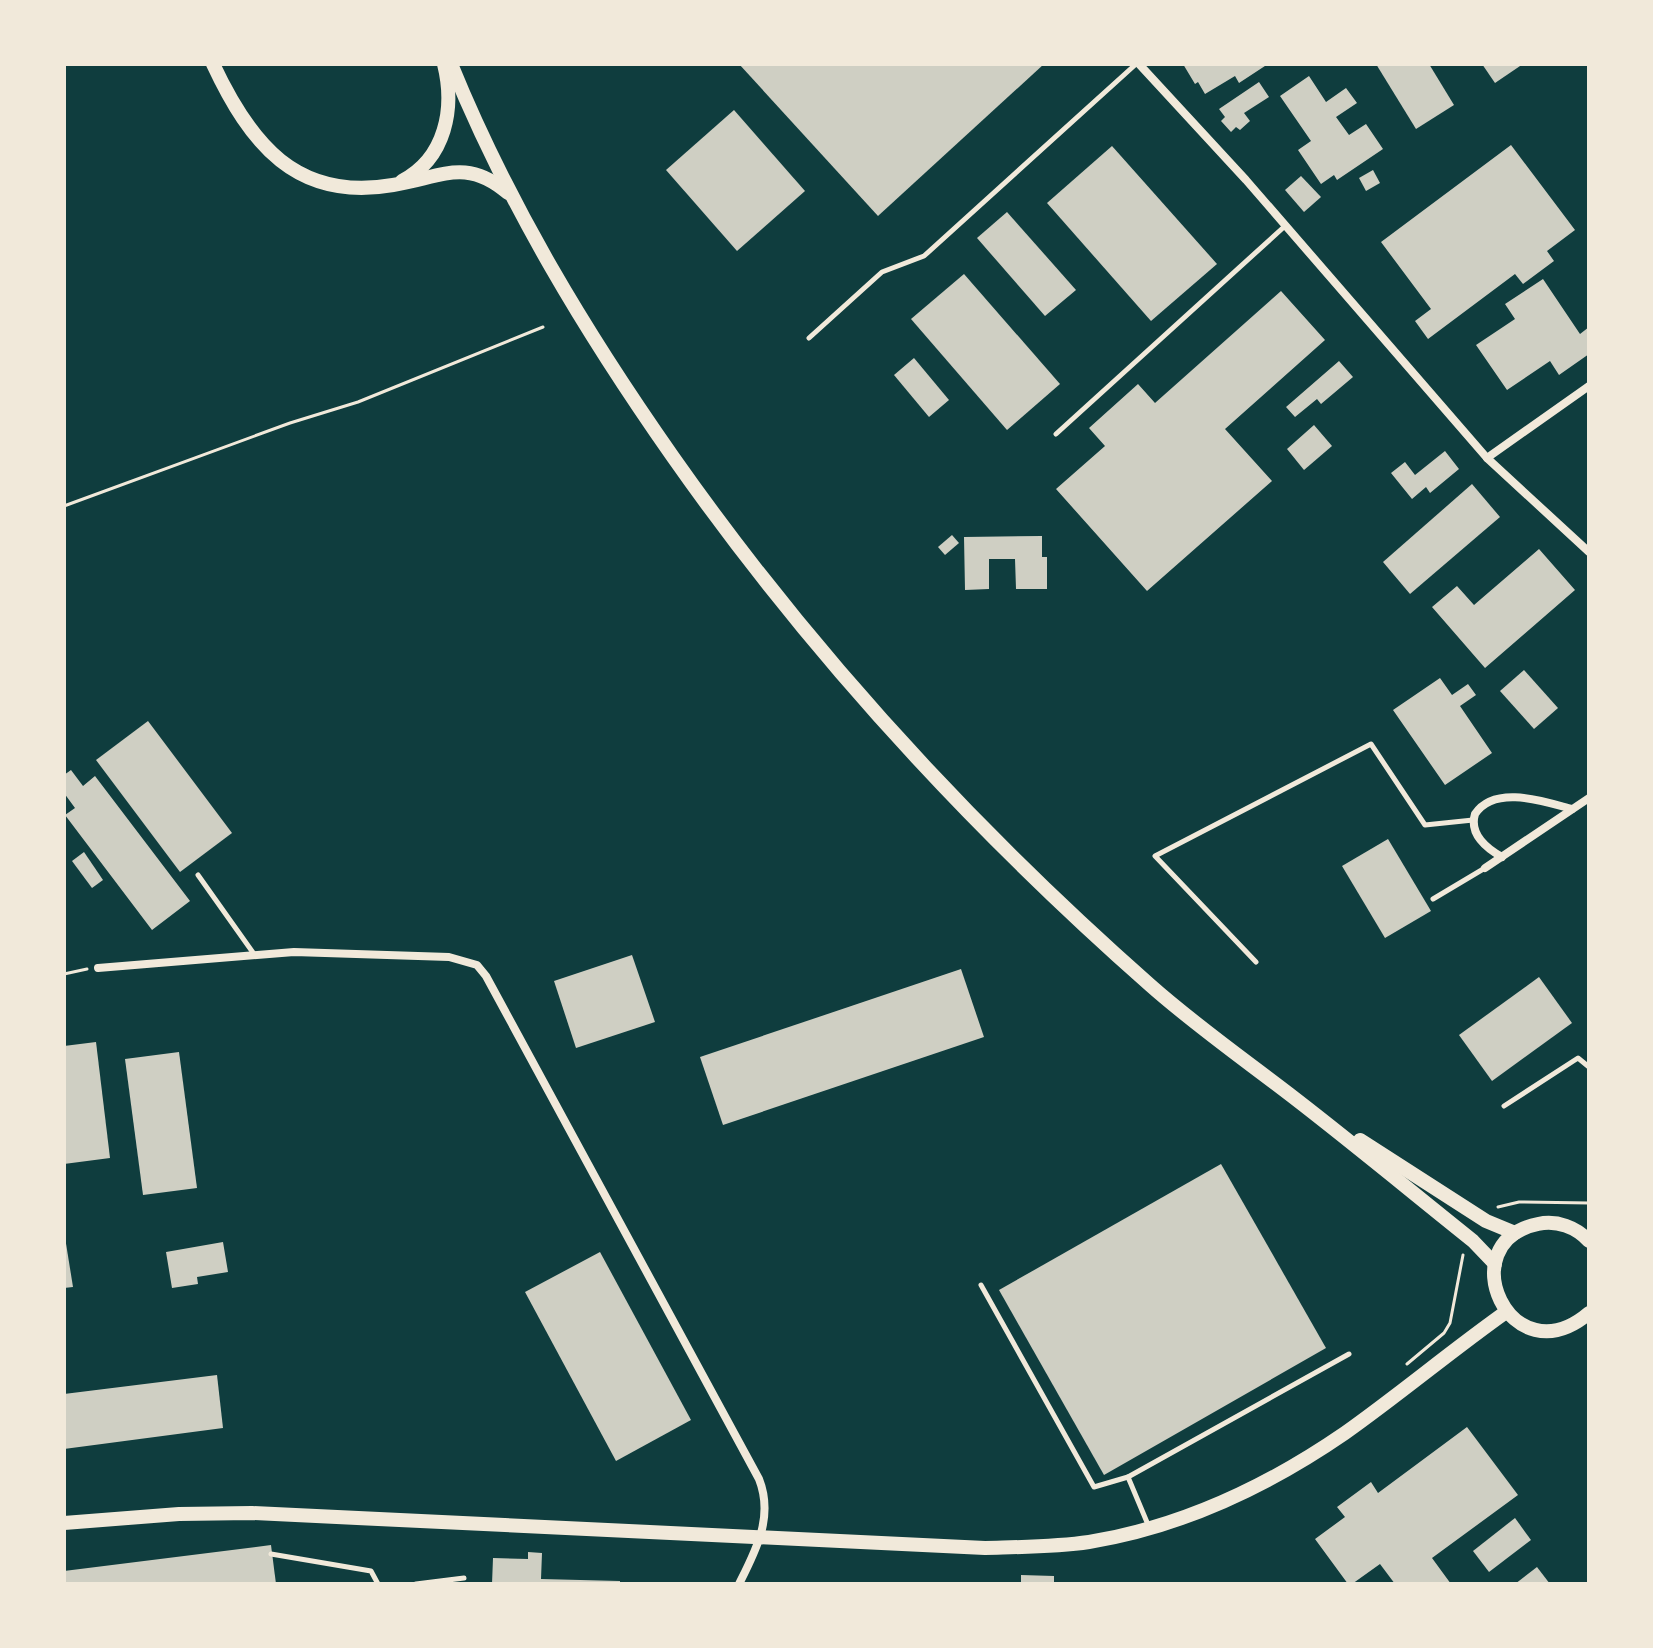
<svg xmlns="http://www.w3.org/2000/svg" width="1653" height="1648" font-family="Commissioner,sans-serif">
	<rect width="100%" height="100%" fill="#0f3d3e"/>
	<g fill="#cfcfc3">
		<path d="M739,64h305l-166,152z"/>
		<path d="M1183,64h85l-29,19 -4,-7 -30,18 -7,-12 -3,2z"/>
		<path d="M1376,64h53l25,41 -38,24z"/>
		<path d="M1482,64h41l-28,19z"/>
		<path d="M1309,76l17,26 20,-14 11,15 -21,14 13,18 17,-11 17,25 -46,31 -3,-5 -13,9 -23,-34 13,-9 -31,-45z"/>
		<path d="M1259,82l10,15 -25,16 6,8 -10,9 -4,-3 -5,5 -10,-11 4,-4 -6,-8z"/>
		<path d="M734,110l71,81 -68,60 -71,-81z"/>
		<path d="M1511,145l64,85 -28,21 7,10 -31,23 -8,-10 -87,65 -13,-18 16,-12 -50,-67z"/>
		<path d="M1112,146l105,118 -66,57 -104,-118z"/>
		<path d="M1373,170l7,13 -14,8 -7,-13z"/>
		<path d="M1301,176l20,21 -17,15 -19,-22z"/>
		<path d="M1007,212l69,78 -31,26 -68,-78z"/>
		<path d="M964,274l96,110 -53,46 -96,-111z"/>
		<path d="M1543,279l37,55 9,-7v27l-30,21 -9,-14 -43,29 -31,-45 39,-26 -10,-15z"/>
		<path d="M1281,291l44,49 -100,89 47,52 -125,110 -91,-102 49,-43 -16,-18 49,-44 17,19z"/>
		<path d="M914,358l35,42 -20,17 -35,-42z"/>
		<path d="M1339,361l14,16 -32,27 -4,-5 -22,18 -9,-10z"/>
		<path d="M1314,425l18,21 -28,24 -17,-21z"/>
		<path d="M1445,451l14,18 -29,24 -4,-6 -14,12 -21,-26 14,-11 10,13z"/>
		<path d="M1472,484l28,33 -90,77 -27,-32z"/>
		<path d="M952,535l7,8 -14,12 -7,-8z"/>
		<path d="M1042,536v21h5v32h-31l-1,-30h-26v30l-24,1 -1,-53z"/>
		<path d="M1539,549l36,41 -90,78 -53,-61 25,-21 17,19z"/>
		<path d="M1524,670l34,38 -24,21 -34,-38z"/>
		<path d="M1440,678l12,17 16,-11 8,11 -16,11 32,47 -47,32 -52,-75z"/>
		<path d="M148,721l84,112 -52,39 -84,-112z"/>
		<path d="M71,770l12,16 12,-10 95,125 -38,29 -87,-115 10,-7 -11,-15v-18z"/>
		<path d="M1388,839l43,72 -46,27 -43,-72z"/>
		<path d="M84,852l19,28 -11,8 -20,-27z"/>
		<path d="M632,955l23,67 -79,26 -22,-67z"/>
		<path d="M961,969l23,68 -261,88 -23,-68z"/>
		<path d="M1539,977l33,46 -80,58 -33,-46z"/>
		<path d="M96,1042l14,116 -46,6v-118z"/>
		<path d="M179,1052l18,136 -54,7 -18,-136z"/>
		<path d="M1221,1164l105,184 -222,127 -105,-185z"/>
		<path d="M64,1231l9,56 -9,1z"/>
		<path d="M223,1242l5,30 -31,5 1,7 -26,4 -6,-36z"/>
		<path d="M600,1252l91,168 -75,41 -91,-169z"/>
		<path d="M217,1375l6,53 -159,21v-55z"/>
		<path d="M1467,1427l51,68 -86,63 19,26h-56l-15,-20 -28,20h-4l-33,-45 30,-22 -8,-10 34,-25 7,11z"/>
		<path d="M1515,1518l16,22 -42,32 -16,-21z"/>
		<path d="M271,1545l5,39h-212v-13z"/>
		<path d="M528,1552l14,1 -1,26 79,2v3h-128l1,-26 35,1z"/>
		<path d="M1537,1567l13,17h-35z"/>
		<path d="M1021,1575l33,1v8h-33z"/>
	</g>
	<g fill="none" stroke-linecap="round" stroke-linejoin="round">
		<g stroke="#f1e9da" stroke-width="3">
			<path d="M64,506l226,-83 68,-21 185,-75"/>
			<path d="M64,974l23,-5"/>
			<path d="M1498,1207l21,-5 70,1"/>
			<path d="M1407,1364l37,-31 6,-10 13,-68"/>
		</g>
		<g stroke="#f1e9da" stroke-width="5">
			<path d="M809,338l73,-66 42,-16 212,-192"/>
			<path d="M1056,434l229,-208"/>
			<path d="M198,875l56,79"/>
			<path d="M1433,899l52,-31"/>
			<path d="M1256,962l-101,-106 216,-112 54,81 48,-5"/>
			<path d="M1504,1106l74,-48 11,9"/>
			<path d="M981,1285l113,202 34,-10"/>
			<path d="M1149,1527l-21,-50 221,-123"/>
			<path d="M271,1554l100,17 7,13"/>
			<path d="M416,1584l48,-6"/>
		</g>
		<g stroke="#f1e9da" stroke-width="8">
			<path d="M1139,64l107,116 241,278 102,94"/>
			<path d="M1487,458l102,-72"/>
			<path d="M1502,857c-16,-9 -33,-23 -27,-43 20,-30 70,-12 97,-5"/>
			<path d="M1485,868l104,-70"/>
			<path d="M98,968l196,-16 155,5 28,8 9,11 273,503c15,38 -3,71 -20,105"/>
		</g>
		<g stroke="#f1e9da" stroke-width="14">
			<path d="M213,64c37,79 83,138 180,121 49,-8 73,-28 115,8"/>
			<path d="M451,64c57,140 135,269 222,393 137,195 298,370 477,528 45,40 95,75 143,112 61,47 120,96 180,144l22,23"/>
			<path d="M402,181c44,-23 53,-73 42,-117"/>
			<path d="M1360,1140l126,81 29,12"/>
			<path d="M1589,1241c-13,-14 -32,-21 -51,-17 -89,18 -28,156 51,89"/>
			<path d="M64,1523l115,-9 73,-1 733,35c34,-1 70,-1 104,-6 92,-15 179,-56 256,-109 55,-39 106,-82 161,-121"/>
		</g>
	</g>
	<rect width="1653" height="1648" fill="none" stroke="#f1e9da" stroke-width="132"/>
</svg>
